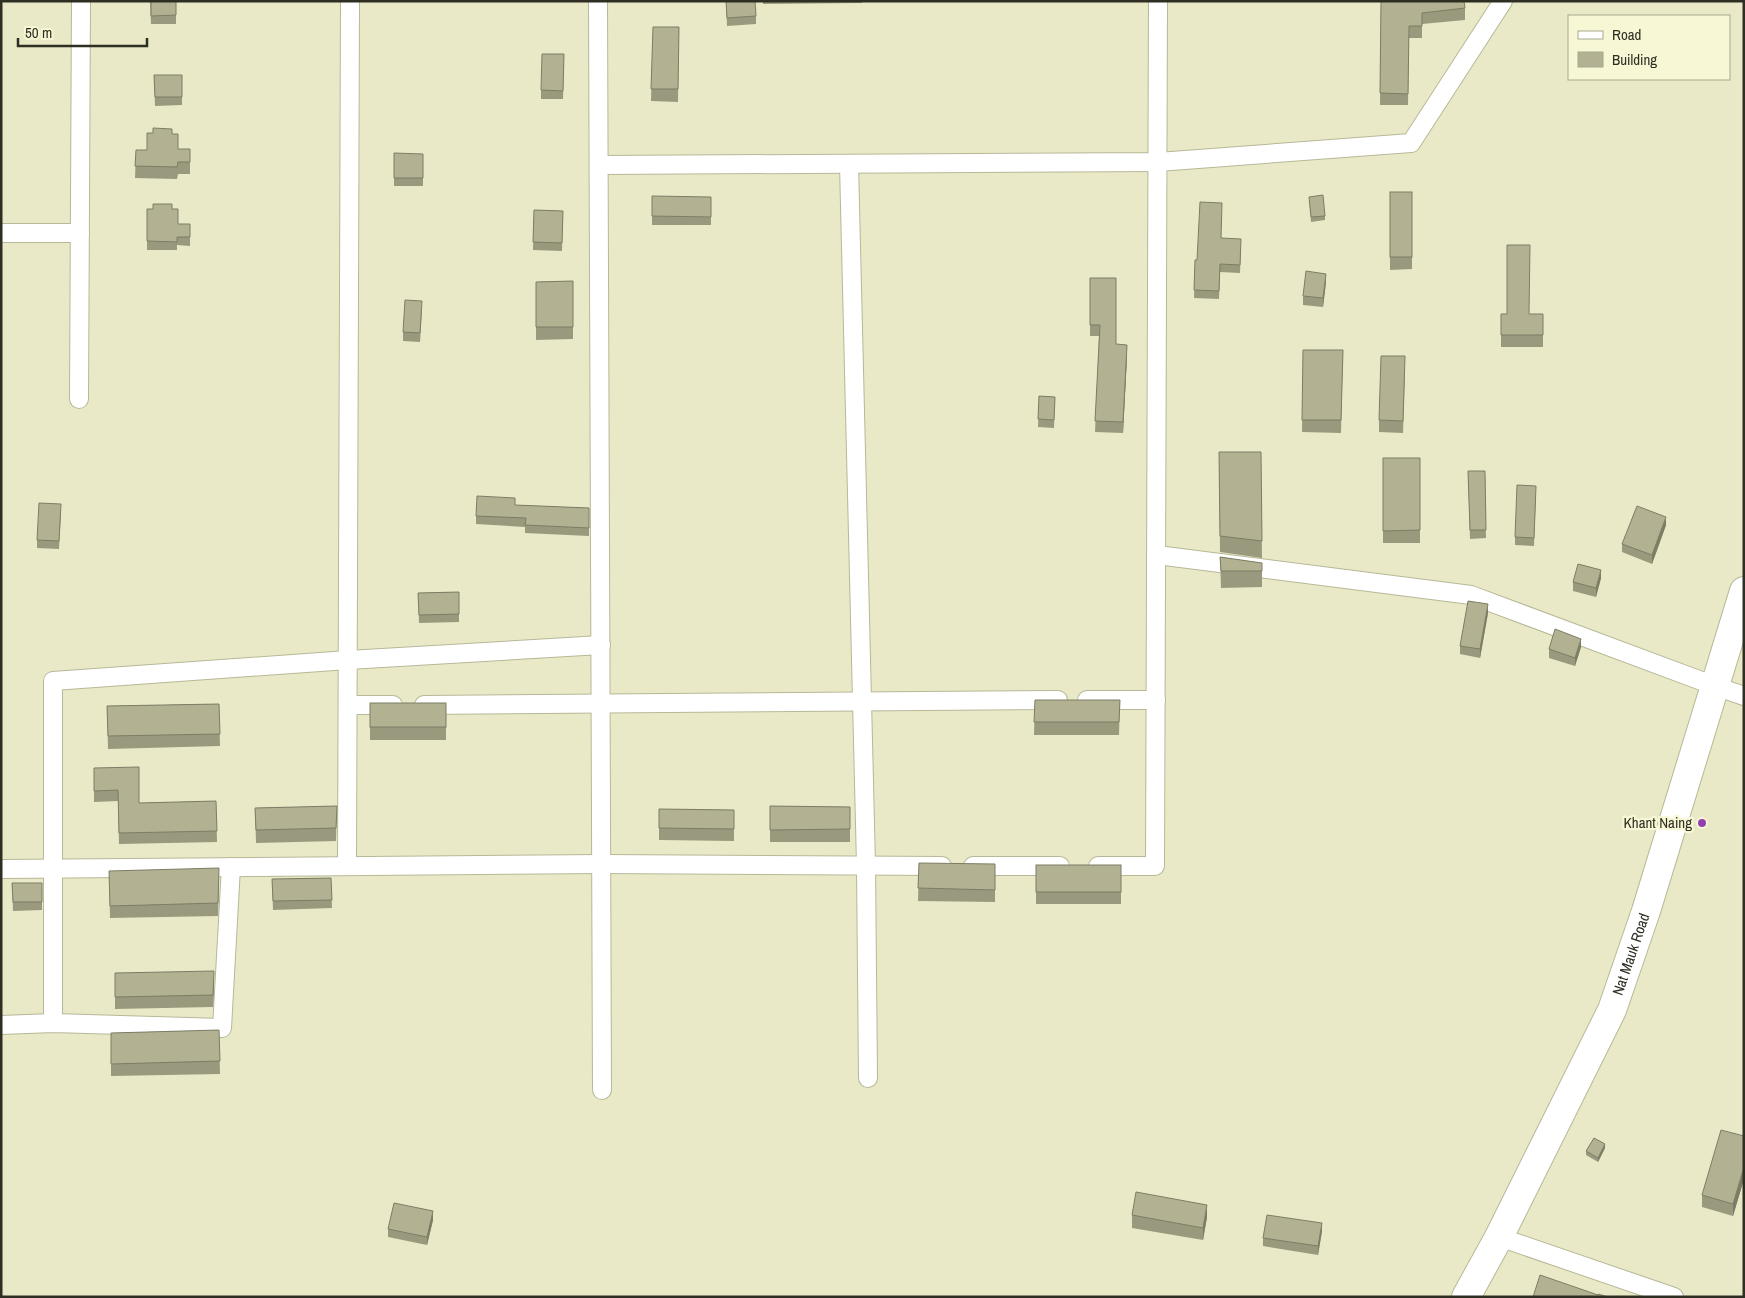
<svg xmlns="http://www.w3.org/2000/svg" width="1745" height="1298" font-family="'Archivo Narrow',sans-serif">
	<rect width="100%" height="100%" fill="#e9e9c8"/>
	<g fill="none" stroke-linecap="round" stroke-linejoin="round">
		<defs>
			<g id="street">
				<path d="M598,1l4,1089"/>
				<path d="M849,164l17,701 2,213"/>
				<path d="M599,165l559,-3 253,-19 92,-142"/>
				<path d="M1,233h79"/>
				<path d="M79,399l2,-398"/>
				<path d="M1157,555l314,40 244,91 29,10"/>
				<path d="M1087,700h69"/>
				<path d="M348,705h45"/>
				<path d="M424,705l634,-5"/>
				<path d="M347,866l3,-865"/>
				<path d="M973,866h87"/>
				<path d="M1098,866h57l3,-865"/>
				<path d="M1,869l601,-5 340,2"/>
				<path d="M53,1023v-342l295,-21 253,-15"/>
				<path d="M1,1025l52,-2 169,5 9,-161"/>
				<path d="M1499,1237l175,60"/>
			</g>
			<g id="highway">
				<path id="s1" d="M1466,1297l33,-60 113,-227 34,-99 98,-320"/>
			</g>
		</defs>
		<use href="#street" stroke="#b8b898" stroke-width="20"/>
		<use href="#highway" stroke="#b8b898" stroke-width="30"/>
		<use href="#street" stroke="#fff" stroke-width="18"/>
		<use href="#highway" stroke="#fff" stroke-width="28"/>
	</g>
	<g fill="#99997e">
		<path d="M150,1h26v23h-25z"/>
		<path d="M726,1l30,15v8l-29,2z"/>
		<path d="M763,1h99v2l-99,1z"/>
		<path d="M1381,1l84,7v12l-43,4v14h-13l-1,67h-28z"/>
		<path d="M653,27h26l-1,75 -27,-1z"/>
		<path d="M564,54l-1,45h-22v-9z"/>
		<path d="M154,75h28v30l-27,1z"/>
		<path d="M172,134l6,15h12v25h-12l-1,5 -42,-1 1,-28h11z"/>
		<path d="M423,154v32h-29v-8z"/>
		<path d="M1390,192h22v77l-22,1z"/>
		<path d="M711,197v28h-59v-9z"/>
		<path d="M1309,197l16,19v4l-14,2z"/>
		<path d="M147,209h25l6,15h12v22l-13,-1v5h-30z"/>
		<path d="M534,210l29,1 -1,40 -29,-1z"/>
		<path d="M1221,238l20,9 -1,26 -20,-1 -1,27 -25,-1 1,-38h2z"/>
		<path d="M1090,278l26,66 11,12 -4,77 -28,-1 4,-96h-9z"/>
		<path d="M573,281v58l-37,1v-58z"/>
		<path d="M1326,282l-3,25 -20,-2v-9z"/>
		<path d="M422,309l-2,33 -17,-1v-9z"/>
		<rect x="1501" y="314" width="42" height="33"/>
		<path d="M1303,350h40l-2,83 -39,-1z"/>
		<path d="M1405,369l-2,64 -24,-1v-12z"/>
		<path d="M1039,396l16,1 -1,31 -16,-1z"/>
		<path d="M1219,452h42l1,106 -42,-6z"/>
		<rect x="1383" y="458" width="37" height="85"/>
		<path d="M1468,471h17l1,67 -16,1z"/>
		<path d="M1536,494l-2,52 -19,-1v-8z"/>
		<path d="M515,505l74,3v28l-64,-3v-6l-49,-3v-8z"/>
		<path d="M61,512l-2,37 -22,-1v-8z"/>
		<path d="M1666,525l-14,39 -30,-12v-8z"/>
		<path d="M1220,557l42,6v24l-41,1z"/>
		<path d="M1601,578l-5,19 -23,-6v-9z"/>
		<path d="M459,592v30l-40,1 -1,-30z"/>
		<path d="M1488,613l-8,45 -20,-4v-8z"/>
		<path d="M1581,647l-6,19 -26,-8v-9z"/>
		<path d="M1035,700h85l-1,35h-85z"/>
		<rect x="370" y="703" width="76" height="37"/>
		<path d="M219,704l1,42 -112,3 -1,-43z"/>
		<path d="M94,768l45,35 77,-2 1,41 -98,2 -1,-43 -24,1z"/>
		<path d="M337,806l-1,35 -80,2 -1,-35z"/>
		<path d="M770,806l80,1v35h-80z"/>
		<path d="M659,809l75,1v31l-75,-1z"/>
		<path d="M919,863l76,14v25l-77,-1z"/>
		<rect x="1036" y="865" width="85" height="39"/>
		<path d="M109,871l110,9 -1,36 -108,2z"/>
		<path d="M331,878l1,30 -59,2 -1,-31z"/>
		<path d="M12,883h30v27l-29,1z"/>
		<path d="M115,973l99,10 -1,24 -98,2z"/>
		<path d="M219,1030l1,44 -109,2v-43z"/>
		<path d="M1744,1136v43l-11,37 -31,-9v-12z"/>
		<path d="M1605,1148l-7,14 -12,-7v-4z"/>
		<path d="M1132,1215l75,2 -4,23 -71,-12z"/>
		<path d="M433,1220l-6,25 -39,-8v-8z"/>
		<path d="M1322,1231l-4,24 -55,-9v-8z"/>
	</g>
	<g fill="#7d7d66">
		<path d="M1326,274v8l-3,25v-9z"/>
		<path d="M1127,345v11l-4,77v-11z"/>
		<path d="M1666,517v8l-14,39v-9z"/>
		<path d="M1601,570v8l-5,19v-9z"/>
		<path d="M1488,604v9l-8,45v-9z"/>
		<path d="M1581,639v8l-6,19v-8z"/>
		<path d="M214,971v12l-1,24v-12z"/>
		<path d="M1605,1144v4l-7,14v-4z"/>
		<path d="M1744,1167v12l-11,37v-12z"/>
		<path d="M1207,1205v12l-4,23v-12z"/>
		<path d="M433,1211v9l-6,25v-8z"/>
		<path d="M1322,1223v8l-4,24v-9z"/>
	</g>
	<g fill="#b2b292" stroke="#7d7d66">
		<path d="M151,1h25v14l-25,1z"/>
		<path d="M726,1h29l1,15 -29,2z"/>
		<path d="M1381,1h83l1,7 -43,5v13h-13l-1,68 -28,-1z"/>
		<path d="M653,27h26l-1,62h-27z"/>
		<path d="M542,54h22l-1,37 -22,-1z"/>
		<path d="M154,75h28v22h-27z"/>
		<path d="M153,128l19,1v5h6v15h12v13h-12l-1,5 -42,-1 1,-16h11v-17h6z"/>
		<path d="M394,153l29,1v24h-29z"/>
		<rect x="1390" y="192" width="22" height="65"/>
		<path d="M1323,195l2,21 -14,1 -2,-20z"/>
		<path d="M652,196l59,1v20l-59,-1z"/>
		<path d="M1200,202l22,1 -1,35 20,1 -1,26 -20,-1 -1,27 -25,-1 1,-30h2z"/>
		<path d="M153,204h19v5h6v15h12v13h-13v5l-30,-1v-32h6z"/>
		<path d="M534,210l29,1 -1,32 -29,-1z"/>
		<path d="M1507,245h23l-1,69h14v21h-42v-21h6z"/>
		<path d="M1306,271l20,3 -3,24 -20,-2z"/>
		<path d="M1090,278h26v66l11,1 -4,77 -28,-1 5,-96h-10z"/>
		<path d="M573,281v46h-37v-45z"/>
		<path d="M405,300l17,1 -2,32 -17,-1z"/>
		<path d="M1303,350h40l-2,70h-39z"/>
		<path d="M1381,356h24l-2,65 -24,-1z"/>
		<path d="M1039,396l16,1 -1,23 -16,-1z"/>
		<path d="M1219,452h42l1,89 -42,-5z"/>
		<path d="M1383,458h37v72l-37,1z"/>
		<path d="M1468,471h17l1,59h-16z"/>
		<path d="M1517,485l19,1 -2,52 -19,-1z"/>
		<path d="M477,496l38,2v7l74,3v20l-64,-3 1,-7 -50,-2z"/>
		<path d="M39,503l22,1 -2,37 -22,-1z"/>
		<path d="M1637,506l29,11 -14,38 -30,-11z"/>
		<path d="M1220,557l42,6v8h-41z"/>
		<path d="M1578,564l23,6 -5,18 -23,-6z"/>
		<path d="M459,592v22l-40,1 -1,-22z"/>
		<path d="M1468,601l20,3 -8,45 -20,-3z"/>
		<path d="M1555,629l26,10 -6,19 -26,-9z"/>
		<path d="M1035,700h85l-1,22h-85z"/>
		<rect x="370" y="703" width="76" height="24"/>
		<path d="M219,704l1,30 -112,2 -1,-30z"/>
		<path d="M139,767v36l77,-2 1,30 -98,2 -1,-43 -24,1v-23z"/>
		<path d="M337,806l-1,22 -80,2 -1,-22z"/>
		<path d="M770,806l80,1v22l-80,1z"/>
		<path d="M659,809l75,1v19l-75,-1z"/>
		<path d="M919,863l76,1v26l-77,-2z"/>
		<rect x="1036" y="865" width="85" height="27"/>
		<path d="M219,868l-1,35 -108,3 -1,-35z"/>
		<path d="M331,878l1,22 -59,1 -1,-22z"/>
		<path d="M12,883h30v19h-29z"/>
		<path d="M214,971l-1,24 -98,2v-24z"/>
		<path d="M219,1030l1,31 -109,3v-31z"/>
		<path d="M1721,1130l23,6v31l-11,37 -31,-9z"/>
		<path d="M1594,1138l11,6 -7,14 -12,-7z"/>
		<path d="M1136,1192l71,13 -4,23 -71,-13z"/>
		<path d="M394,1203l39,8 -6,26 -39,-8z"/>
		<path d="M1267,1215l55,8 -4,23 -55,-8z"/>
		<path d="M1540,1275l58,20v-1l10,3h-75z"/>
	</g>
	<circle fill="#9340af" stroke="#f7f7d5" stroke-width="2" cx="1702" cy="823" r="5"/>
	<g text-anchor="middle" stroke-width="4.5" stroke-linejoin="round" paint-order="stroke">
		<g font-size="15" fill="#2f2e22" stroke="#f7f7d5" text-anchor="end">
			<text x="1692" y="828">Khant Naing</text>
		</g>
		<g font-size="15" fill="#2f2e22" stroke="#f7f7d5">
			<text dy="5" stroke="none"><textPath href="#s1" startOffset="381">Nat Mauk Road</textPath></text>
		</g>
	</g>
	<rect width="1745" height="1298" fill="none" stroke="#2f2e22" stroke-width="5"/>
	<rect x="1568" y="15" width="162" height="65" fill="#f7f7d5" stroke="#a7a78d"/>
	<rect x="1578" y="31" width="25" height="8" fill="#ffffff" stroke="#a7a78d"/>
	<text x="1612" y="40" font-size="15" fill="#2f2e22">Road</text>
	<rect x="1578" y="52" width="25" height="15" fill="#b2b292" stroke="#a7a78d"/>
	<text x="1612" y="65" font-size="15" fill="#2f2e22">Building</text>
	<path d="M18 38v8h129v-8" fill="none" stroke="#2f2e22" stroke-width="2.5"/>
	<text x="25" y="38" font-size="15" fill="#2f2e22" stroke="#f7f7d5" stroke-width="4" paint-order="stroke">50 m</text>
</svg>
